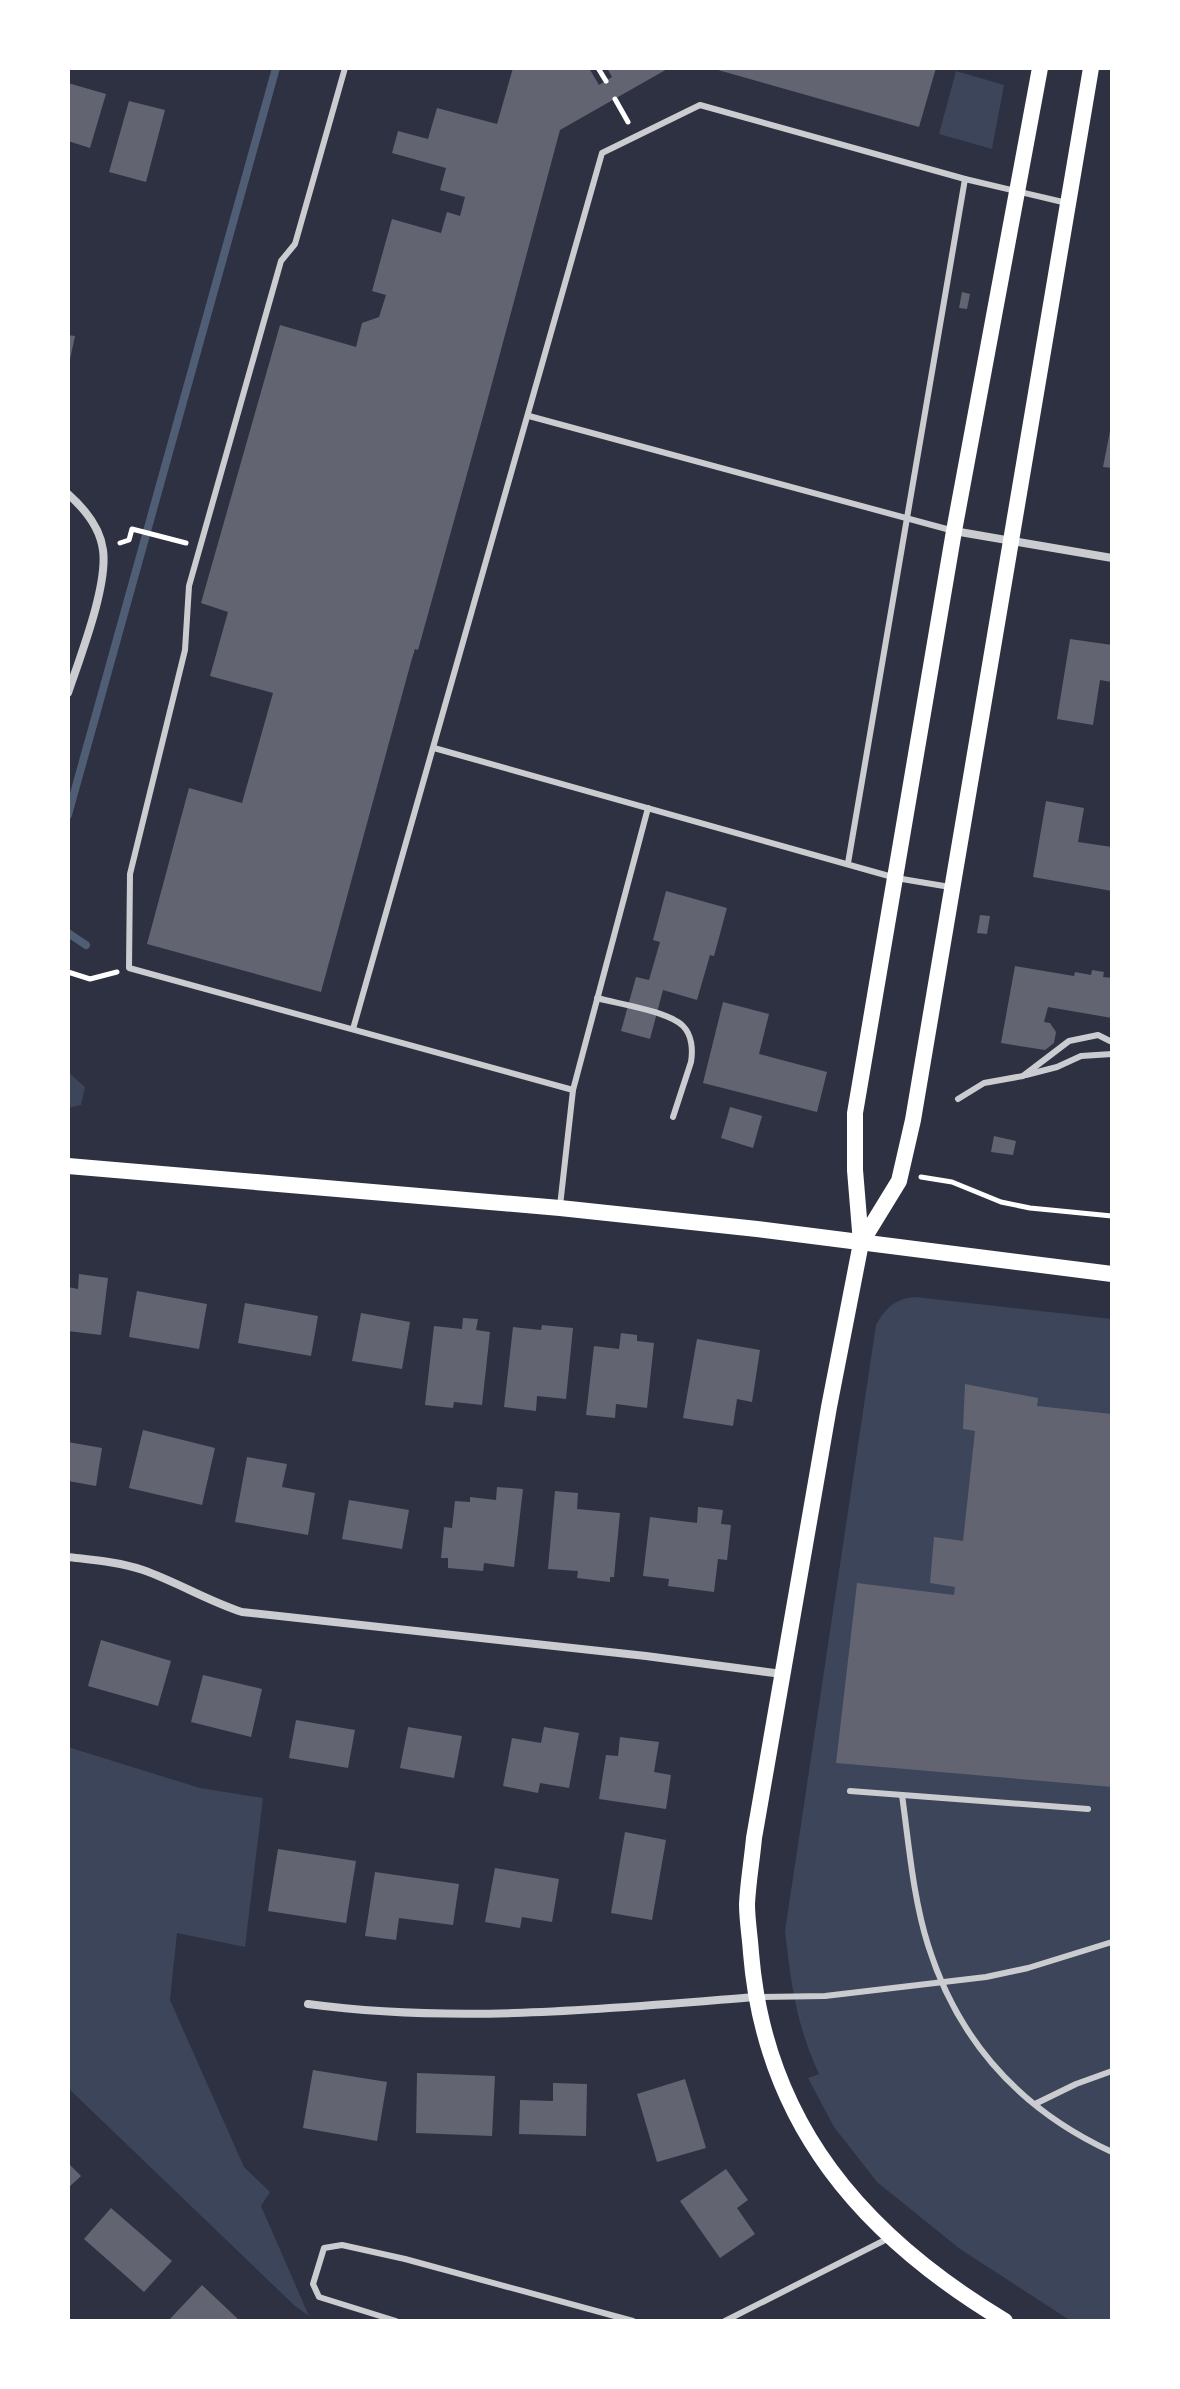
<svg xmlns="http://www.w3.org/2000/svg" width="1180" height="2389" font-family="'Source Sans 3',sans-serif">
	<rect width="100%" height="100%" fill="#2d3142"/>
	<g fill="#3c4559">
		<path d="M956,71l48,14 -12,64 -53,-15z"/>
		<path d="M68,1072l17,15 -4,18 -13,3z"/>
		<path d="M915,1297l197,22v1002h-41l-111,-72 -83,-67 -43,-55 -26,-49 11,-4c-23,-50 -28,-90 -34,-143l91,-606c10,-17 18,-26 39,-28z"/>
		<path d="M68,1747l132,41 63,10 -18,149 -68,-14 -7,67 74,167 26,25 -9,14 48,110 -14,-10 -227,-218z"/>
	</g>
	<g fill="none" stroke-linecap="round" stroke-linejoin="round">
		<g stroke="#4f5d75" stroke-width="8">
			<path d="M68,815l208,-747"/>
			<path d="M68,933l18,12"/>
		</g>
	</g>
	<g fill="#626471">
		<path d="M513,68h76l10,17 13,-8 -5,-9h62l-109,62 -76,283 -66,237 -3,-1 -4,13 -90,330 -174,-48 42,-156 53,15 31,-110 -63,-17 18,-64 -27,-9 79,-278 76,22 6,-24 17,-6 7,-22 -14,-4 20,-72 49,14 6,-21 13,4 5,-19 -25,-7 6,-22 -54,-15 6,-22 30,8 9,-31 60,16z"/>
		<path d="M711,68h225l-17,59z"/>
		<path d="M68,83l38,11 -16,54 -22,-7z"/>
		<path d="M129,101l36,9 -19,72 -37,-10z"/>
		<path d="M962,292l8,2 -3,15 -8,-1z"/>
		<path d="M68,335l7,1 -6,28h-1z"/>
		<path d="M1111,426h1v42l-9,-1z"/>
		<path d="M1070,639l42,6v37l-12,-2 -7,45 -36,-6z"/>
		<path d="M1046,801l38,7 -6,34 34,5v44l-79,-14z"/>
		<path d="M666,891l61,17 -13,48 -4,-1 -13,45 -34,-10 -13,49 -29,-8 15,-54 13,3 11,-38 -7,-2z"/>
		<path d="M980,915l10,1 -3,18 -10,-1z"/>
		<path d="M1015,966l59,10 1,-4 16,3 1,-5 12,2 -1,5 9,1v40l-64,-11 -4,15 6,1 6,9 -2,11 -9,7 -44,-7z"/>
		<path d="M723,1002l46,12 -10,40 68,18 -10,40 -114,-29z"/>
		<path d="M730,1107l32,9 -9,32 -32,-10z"/>
		<path d="M994,1136l22,5 -3,14 -22,-3z"/>
		<path d="M79,1274l29,4 -7,57 -33,-4v-44l10,2z"/>
		<path d="M137,1291l70,13 -8,45 -70,-12z"/>
		<path d="M245,1303l73,13 -7,40 -73,-13z"/>
		<path d="M361,1313l49,9 -8,47 -50,-8z"/>
		<path d="M463,1318l15,1 -2,11 14,2 -8,73 -28,-3 -1,6 -28,-3 9,-79 28,3z"/>
		<path d="M542,1325l31,3 -7,71 -29,-3 -1,15 -32,-4 9,-80 28,3z"/>
		<path d="M621,1333l16,2v6l17,2 -7,65 -31,-4 -1,14 -29,-3 8,-69 25,3z"/>
		<path d="M697,1339l63,11 -8,52 -15,-3 -4,27 -50,-8z"/>
		<path d="M965,1384l73,14 -1,8 75,8v373l-276,-24 21,-180 97,12 1,-8 -25,-4 4,-46 29,4 12,-110 -12,-2z"/>
		<path d="M143,1430l72,18 -13,57 -73,-17z"/>
		<path d="M68,1442l34,6 -6,38 -28,-5z"/>
		<path d="M247,1457l40,7 -5,23 33,6 -7,42 -73,-13z"/>
		<path d="M497,1487l26,2 -9,78 -30,-4 -1,8 -35,-3v-10h-7l3,-31 8,1 3,-27 15,1v-5l26,3z"/>
		<path d="M555,1491l23,2 -1,16 43,4 -6,64h-4v5l-33,-4 1,-7 -30,-2z"/>
		<path d="M349,1500l60,10 -7,39 -60,-10z"/>
		<path d="M698,1507l25,3 -2,14 10,1 -4,35 -9,-1 -4,33 -46,-6 1,-7 -26,-3 7,-59 47,6z"/>
		<path d="M101,1640l70,21 -13,45 -70,-20z"/>
		<path d="M203,1675l59,14 -11,48 -60,-15z"/>
		<path d="M296,1720l59,10 -7,38 -59,-10z"/>
		<path d="M408,1727l54,9 -8,42 -54,-10z"/>
		<path d="M544,1727l35,6 -10,55 -29,-5 -2,10 -35,-7 9,-48 29,5z"/>
		<path d="M620,1737l39,5 -5,30 17,3 -5,34 -67,-10 7,-44 12,1z"/>
		<path d="M625,1832l41,8 -14,80 -41,-7z"/>
		<path d="M278,1849l78,12 -10,62 -78,-12z"/>
		<path d="M495,1868l64,11 -7,43 -30,-5 -2,11 -35,-6z"/>
		<path d="M375,1872l84,12 -6,41 -54,-7 -3,22 -31,-4z"/>
		<path d="M313,2070l74,12 -10,59 -74,-13z"/>
		<path d="M417,2073l78,3 -3,60 -76,-3z"/>
		<path d="M685,2079l21,69 -49,14 -20,-68z"/>
		<path d="M553,2083l34,1 -1,52 -67,-2 1,-34 33,1z"/>
		<path d="M68,2163l13,13 -13,12z"/>
		<path d="M726,2169l22,31 -11,8 18,26 -35,24 -40,-57z"/>
		<path d="M111,2208l61,53 -28,31 -60,-53z"/>
		<path d="M202,2285l38,36h-72z"/>
	</g>
	<g fill="none" stroke-linecap="round" stroke-linejoin="round">
		<g stroke="#fff" stroke-width="5">
			<path d="M598,68l8,13"/>
			<path d="M615,99l13,23"/>
			<path d="M120,543l9,-3 3,-11 54,14"/>
			<path d="M68,972l22,7 27,-7"/>
			<path d="M921,1177l31,5 49,20 29,6 82,8"/>
		</g>
		<g stroke="#caccd0" stroke-width="6">
			<path d="M345,68l-50,176 -14,17 -92,325 -4,64 -55,224 -1,94 444,122"/>
			<path d="M529,416l425,115"/>
			<path d="M434,748l462,130 54,9"/>
			<path d="M848,863l117,-684"/>
			<path d="M597,998c21,6 71,13 86,28 9,9 10,24 8,36l-18,55"/>
			<path d="M353,1029l249,-876 98,-48 265,74 102,24"/>
			<path d="M1026,1075l31,-8 24,-11 31,-2"/>
			<path d="M958,1099l26,-16 39,-7 46,-35 29,-6 14,7"/>
			<path d="M560,1206l13,-116 75,-282"/>
			<path d="M850,1791l238,18"/>
			<path d="M902,1795c7,50 11,102 26,150 30,96 93,165 184,207"/>
			<path d="M758,1997l67,-1 161,-19 42,-9 84,-26"/>
			<path d="M1035,2104l41,-20 36,-13"/>
			<path d="M396,2321l-77,-24 -6,-13 11,-36 18,-3 63,14 228,62"/>
			<path d="M725,2321l164,-83"/>
		</g>
		<g stroke="#caccd0" stroke-width="8">
			<path d="M68,494c17,15 32,33 35,56 5,36 -23,107 -35,143"/>
			<path d="M954,531l158,27"/>
			<path d="M68,1557c25,3 51,5 75,13 34,12 65,31 99,42l404,44 136,18"/>
			<path d="M308,2004c148,20 298,5 447,-7"/>
		</g>
		<g stroke="#fff" stroke-width="16">
			<path d="M68,1166l492,42 197,21 355,45"/>
			<path d="M861,1243l38,-62 14,-61 178,-1052"/>
			<path d="M1005,2321c-142,-85 -240,-197 -254,-368 -1,-16 -4,-33 -4,-49 1,-22 5,-44 7,-66l75,-431 32,-164 -6,-73v-57l99,-582 86,-463"/>
		</g>
	</g>
	<rect width="1180" height="2389" fill="none" stroke="#ffffff" stroke-width="140"/>
</svg>
